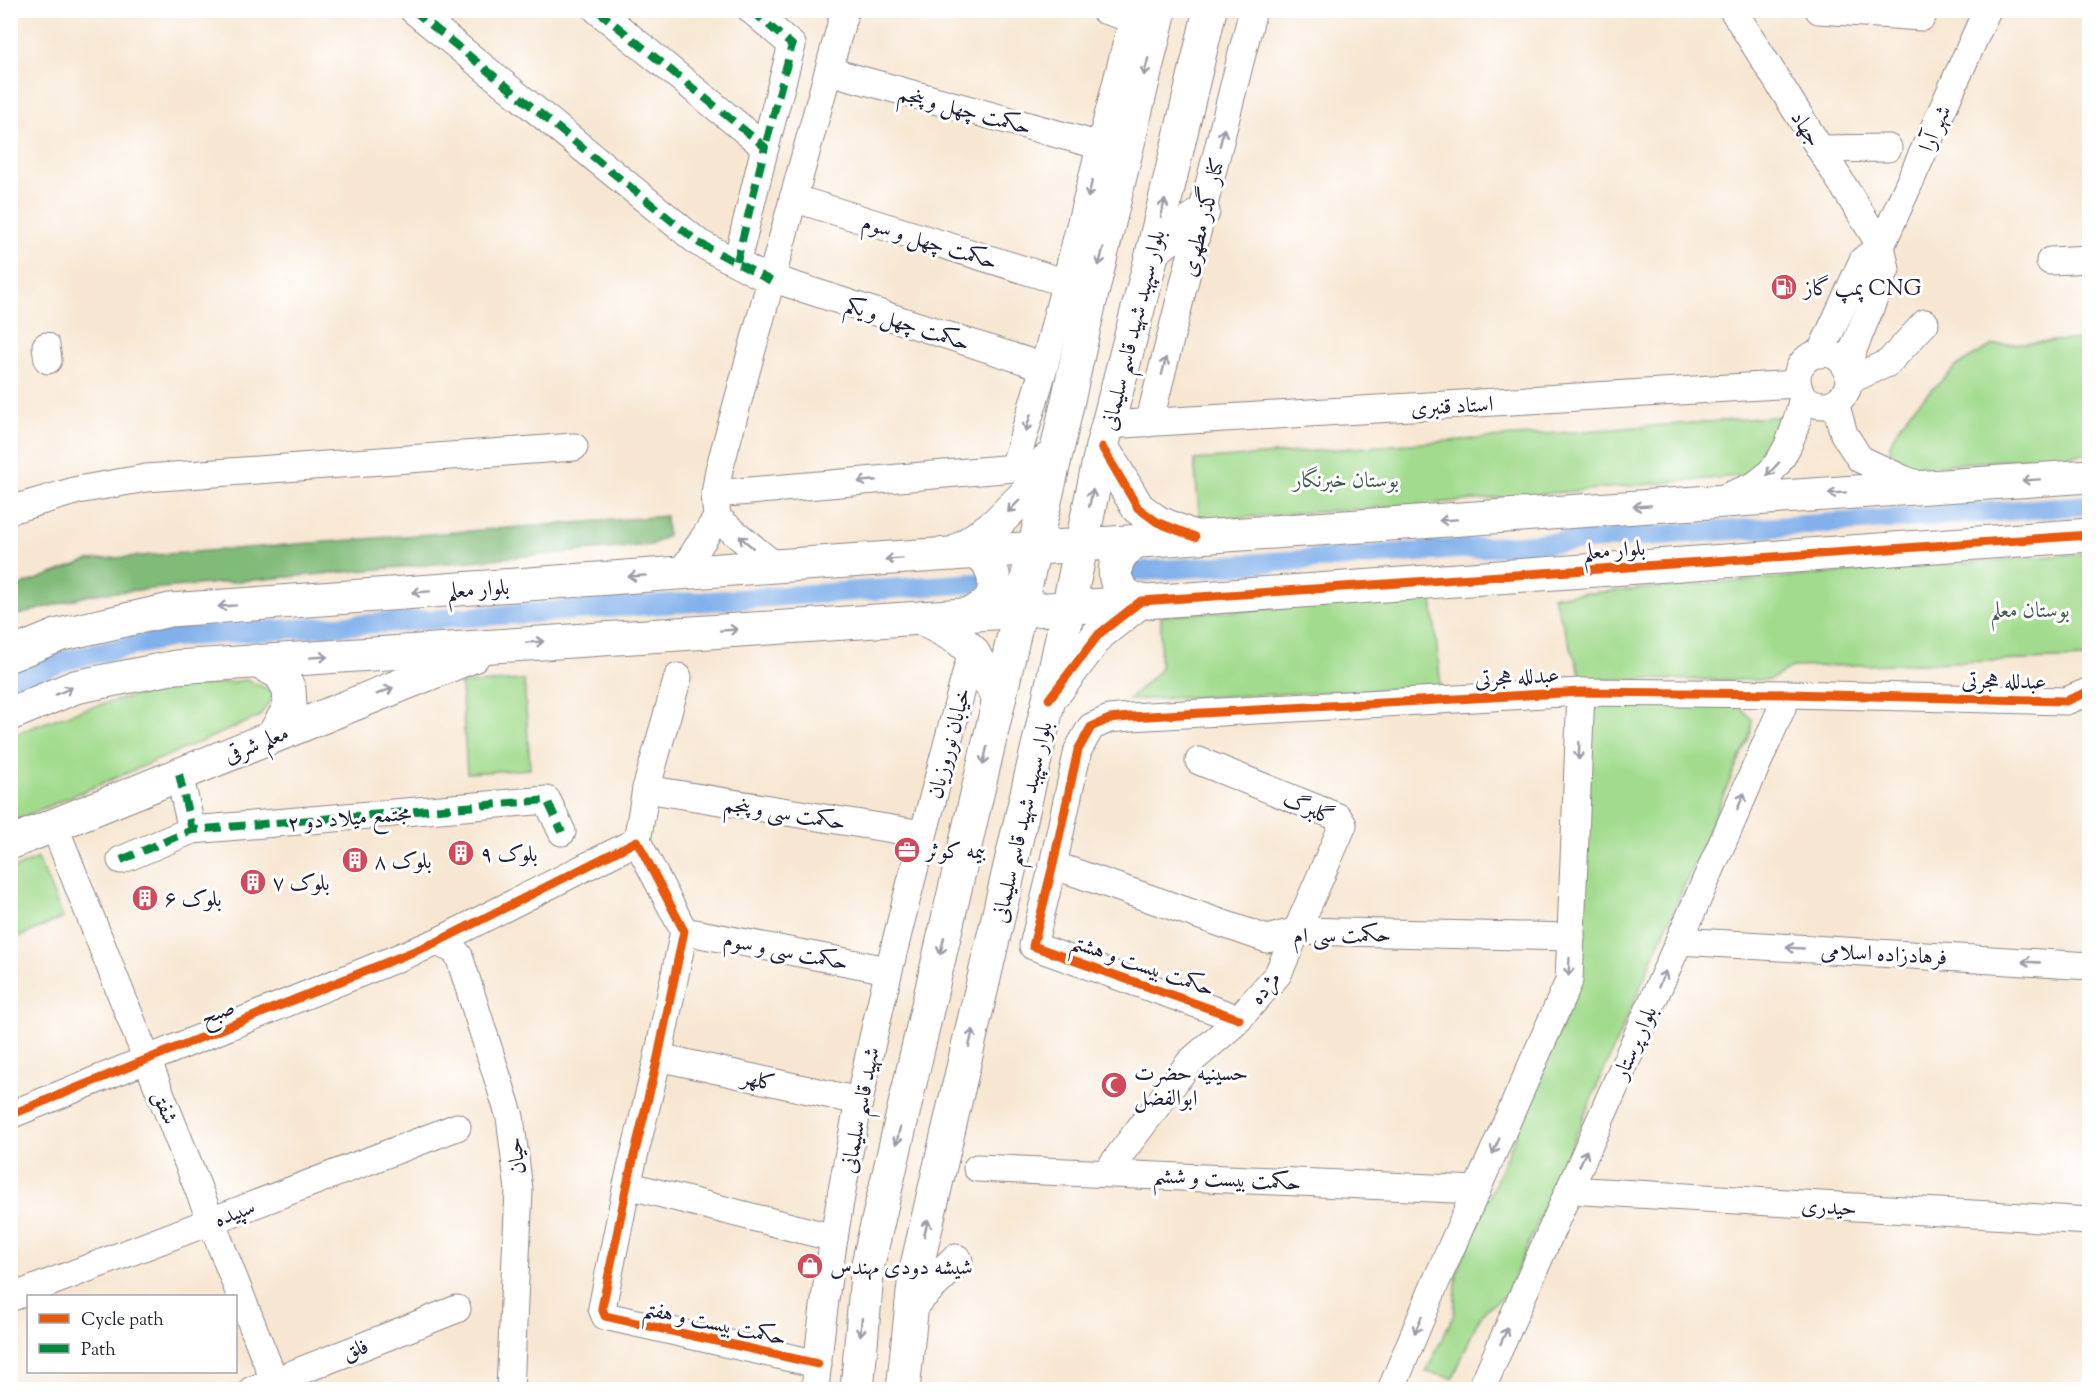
<svg xmlns="http://www.w3.org/2000/svg" width="2100" height="1400" font-family="'Sorts Mill Goudy',Amiri,serif">
	<rect width="100%" height="100%" fill="#fff"/>
	<filter id="ink" filterUnits="userSpaceOnUse"><feTurbulence type="fractalNoise" baseFrequency=".0167" numOctaves="2"/><feDisplacementMap in="SourceGraphic" scale="12" xChannelSelector="R" yChannelSelector="G"/><feConvolveMatrix kernelMatrix="1 2 1 2 8 2 1 2 1" color-interpolation-filters="sRGB"/></filter>
	<filter id="wash" filterUnits="userSpaceOnUse"><feTurbulence type="fractalNoise" baseFrequency=".008" numOctaves="4" result="noise"/><feDisplacementMap in="SourceGraphic" scale="24" xChannelSelector="R" yChannelSelector="G"/><feGaussianBlur stdDeviation="1.35" result="paint"/><feColorMatrix in="noise" values="0 0 0 0 0 0 0 0 0 0 0 0 0 0 0 0 0 1.4 0 .05"/><feComposite in="paint" operator="in"/></filter>
	<g filter="url(#wash)">
		<rect width="100%" height="100%" fill="#f7e7d2"/>
		<g fill="#a2db8d" stroke="#627e64" stroke-width="1.5">
			<path d="M2089,339v115l-189,14 -9,-11 -1,-12 5,-12 16,-23 47,-45 35,-20z"/>
			<path d="M1787,416l10,13 -48,46 -260,24 -289,22 -6,-61z"/>
			<path d="M2089,553v105l-296,9 -23,13 -188,-1 -29,-83z"/>
			<path d="M1432,598l9,90 -313,12 32,-30 1,-54z"/>
			<path d="M247,680l29,13 -17,24 -248,105v-86c53,-22 110,-40 167,-48 23,-3 46,-5 69,-8z"/>
			<path d="M524,680l6,89 -63,4 -6,-89z"/>
			<path d="M1604,704h134l14,16 -1,12 -245,564 -19,12 -10,14 -24,56 -27,-6 28,-58 3,-41 122,-287 13,-276z"/>
			<path d="M38,858l25,60 -52,22v-70z"/>
		</g>
		<path fill="#81bb78" stroke="#526e5a" stroke-width="1.5" d="M666,516l1,20 -16,9 -557,49 -83,23v-28l78,-29z"/>
		<g fill="none" stroke-linecap="round" stroke-linejoin="round">
			<g stroke="#81b0eb" stroke-width="20">
				<path d="M1130,572l960,-67"/>
				<path d="M10,683l57,-23 106,-23 804,-54"/>
			</g>
		</g>
	</g>
	<g filter="url(#ink)">
		<g fill="none" stroke-linecap="round" stroke-linejoin="round">
			<defs>
				<g id="minor">
					<path d="M413,10l286,233 72,38"/>
					<path d="M597,10l168,137 -28,114"/>
					<path d="M751,10l41,35 -27,102"/>
					<path d="M1104,10l29,9"/>
					<path d="M1733,10l148,236 5,23 -40,98"/>
					<path d="M1819,10l103,7"/>
					<path d="M829,71l272,75"/>
					<path d="M1821,149l67,-1"/>
					<path d="M793,198l273,85"/>
					<path d="M2050,261l40,-2"/>
					<path d="M771,278l273,89"/>
					<path d="M46,346l2,14"/>
					<circle cx="1823" cy="379" r="26"/>
					<path d="M1820,354l43,-94 18,-14 106,-236"/>
					<path d="M1849,380l39,-17 37,-40"/>
					<path d="M1835,403l9,31 16,25 43,20 19,7"/>
					<path d="M1149,423l104,-413"/>
					<path d="M1107,425l690,-41"/>
					<path d="M715,494l299,-26 30,-101 91,-357"/>
					<path d="M1724,498c10,-5 21,-8 31,-13 31,-20 40,-55 48,-88"/>
					<path d="M10,510l68,-20 68,-12 428,-31"/>
					<path d="M717,518l58,48"/>
					<path d="M681,573l36,-55 -2,-24 4,-24 126,-460"/>
					<path d="M179,774l13,56"/>
					<path d="M646,789l277,45"/>
					<path d="M54,825l224,565"/>
					<path d="M637,841l9,-52 32,-112"/>
					<path d="M121,860l71,-30 355,-30 15,32"/>
					<path d="M1053,865l214,74 30,-8 274,6"/>
					<path d="M684,931l204,39"/>
					<path d="M1679,941l411,25"/>
					<path d="M437,942l17,8 5,6 51,161 9,73 -9,200"/>
					<path d="M1239,1019l-206,-73 20,-81 25,-115 13,-23 18,-8 21,-2 451,-25 207,2 278,7 24,-10"/>
					<path d="M658,1057l201,44"/>
					<path d="M10,1115l427,-173 200,-101 47,90 -26,126 -31,128 -25,123 3,8 213,48"/>
					<path d="M977,1168l500,22"/>
					<path d="M1106,1173l84,-111 45,-39 43,-49 65,-149 -5,-8 -139,-56"/>
					<path d="M627,1185l207,53"/>
					<path d="M1569,1190l521,31"/>
					<path d="M10,1298l447,-171"/>
					<path d="M252,1390l205,-81"/>
					<path d="M815,1390c22,-252 93,-496 157,-739"/>
					<path d="M1391,1390l44,-106 134,-303 12,-289"/>
					<path d="M1481,1390l307,-696"/>
				</g>
				<g id="major">
					<path d="M1153,251l50,-39"/>
					<path d="M1102,447l36,61 19,14 34,14"/>
					<path d="M1134,542c-4,5 -10,8 -14,14 -12,20 0,41 21,45"/>
					<path d="M954,554l42,-30 30,-30 21,-34"/>
					<path d="M972,614c4,-3 8,-5 12,-8 18,-14 10,-40 -4,-53"/>
					<path d="M921,618l38,21 13,12 27,48"/>
					<path d="M10,655l49,-20 111,-25 605,-44 1315,-90"/>
					<path d="M256,661l24,12 9,16 1,18 -17,29"/>
					<path d="M1056,691l43,-57 42,-33"/>
					<path d="M10,714l65,-27 101,-20 745,-49 1169,-83"/>
					<path d="M10,843l463,-187"/>
					<path d="M912,1303l44,-42"/>
					<path d="M857,1390l11,-126 191,-823 28,-127 73,-304"/>
					<path d="M903,1390l12,-116 134,-575 53,-252 51,-196 57,-241"/>
				</g>
			</defs>
			<use href="#minor" stroke="#8c8486" stroke-width="29"/>
			<use href="#major" stroke="#8c8486" stroke-width="35"/>
			<use href="#minor" stroke="#fff" stroke-width="27"/>
			<use href="#major" stroke="#fff" stroke-width="33"/>
			<g stroke="#00873e" stroke-width="8" stroke-dasharray="15 8" stroke-linecap="butt">
				<path d="M413,10l286,233 72,38"/>
				<path d="M597,10l168,137 -28,114"/>
				<path d="M751,10l41,35 -27,102"/>
				<path d="M179,774l13,56"/>
				<path d="M121,860l71,-30 355,-30 15,32"/>
			</g>
			<defs>
				<g id="cycleway">
					<path d="M1102,447l36,61 19,14 38,15"/>
					<path d="M1049,699l50,-65 42,-33 949,-66"/>
					<path d="M1239,1019l-206,-73 20,-81 25,-115 13,-23 18,-8 21,-2 451,-25 207,2 278,7 24,-10"/>
					<path d="M10,1115l427,-173 200,-101 47,90 -26,126 -31,128 -25,123 3,8 213,48"/>
				</g>
			</defs>
			<use href="#cycleway" stroke="#fff" stroke-width="13"/>
			<use href="#cycleway" stroke="#e8590c" stroke-width="9"/>
		</g>
		<defs><path id="oneway-shaft" d="M-6 0H5M1.5-3L5.5 0L1.5 3" fill="none" stroke-width="1.6" stroke-linecap="round" stroke-linejoin="round" transform="scale(1.5)"/></defs>
		<g stroke="#9c9ca7">
			<use href="#oneway-shaft" transform="translate(1146 67) rotate(104)"/>
			<use href="#oneway-shaft" transform="translate(1222 137) rotate(-76)"/>
			<use href="#oneway-shaft" transform="translate(1090 189) rotate(104)"/>
			<use href="#oneway-shaft" transform="translate(1163 208) rotate(-77)"/>
			<use href="#oneway-shaft" transform="translate(1101 257) rotate(104)"/>
			<use href="#oneway-shaft" transform="translate(1164 366) rotate(-76)"/>
			<use href="#oneway-shaft" transform="translate(1028 423) rotate(107)"/>
			<use href="#oneway-shaft" transform="translate(1773 469) rotate(133)"/>
			<use href="#oneway-shaft" transform="translate(2031 480) rotate(176)"/>
			<use href="#oneway-shaft" transform="translate(867 481) rotate(175)"/>
			<use href="#oneway-shaft" transform="translate(1837 493) rotate(176)"/>
			<use href="#oneway-shaft" transform="translate(1091 498) rotate(-78)"/>
			<use href="#oneway-shaft" transform="translate(1014 506) rotate(134)"/>
			<use href="#oneway-shaft" transform="translate(1642 506) rotate(176)"/>
			<use href="#oneway-shaft" transform="translate(1448 520) rotate(176)"/>
			<use href="#oneway-shaft" transform="translate(746 542) rotate(-140)"/>
			<use href="#oneway-shaft" transform="translate(894 559) rotate(176)"/>
			<use href="#oneway-shaft" transform="translate(637 576) rotate(176)"/>
			<use href="#oneway-shaft" transform="translate(421 592) rotate(176)"/>
			<use href="#oneway-shaft" transform="translate(227 606) rotate(176)"/>
			<use href="#oneway-shaft" transform="translate(729 630) rotate(-4)"/>
			<use href="#oneway-shaft" transform="translate(535 642) rotate(-4)"/>
			<use href="#oneway-shaft" transform="translate(319 657) rotate(-4)"/>
			<use href="#oneway-shaft" transform="translate(64 691) rotate(-23)"/>
			<use href="#oneway-shaft" transform="translate(385 691) rotate(-22)"/>
			<use href="#oneway-shaft" transform="translate(1579 751) rotate(92)"/>
			<use href="#oneway-shaft" transform="translate(985 756) rotate(103)"/>
			<use href="#oneway-shaft" transform="translate(1741 801) rotate(-66)"/>
			<use href="#oneway-shaft" transform="translate(942 946) rotate(103)"/>
			<use href="#oneway-shaft" transform="translate(1795 948) rotate(-177)"/>
			<use href="#oneway-shaft" transform="translate(2031 962) rotate(-177)"/>
			<use href="#oneway-shaft" transform="translate(1569 967) rotate(93)"/>
			<use href="#oneway-shaft" transform="translate(1662 979) rotate(-66)"/>
			<use href="#oneway-shaft" transform="translate(971 1038) rotate(-77)"/>
			<use href="#oneway-shaft" transform="translate(898 1136) rotate(103)"/>
			<use href="#oneway-shaft" transform="translate(1496 1146) rotate(114)"/>
			<use href="#oneway-shaft" transform="translate(1583 1158) rotate(-66)"/>
			<use href="#oneway-shaft" transform="translate(926 1228) rotate(-76)"/>
			<use href="#oneway-shaft" transform="translate(1418 1325) rotate(113)"/>
			<use href="#oneway-shaft" transform="translate(861 1327) rotate(96)"/>
			<use href="#oneway-shaft" transform="translate(1504 1336) rotate(-66)"/>
		</g>
	</g>
	<defs>
		<symbol id="fuel-disc" viewBox="-11 -11 22 22"><circle r="9.5" fill="#d1495b" stroke="#fff"/><path d="M-5.5-6h7V0h2V4h1.3V-2.5L3-4.5l.8-.8L6-3V5H2.5V1h-1V6h-7ZM-4.2-4.7v3.2H.2V-4.7Z" fill="#fff"/></symbol>
		<symbol id="office-disc" viewBox="-11 -11 22 22"><circle r="9.5" fill="#d1495b" stroke="#fff"/><path d="M-6-3h4V-5.5h4V-3h4V5H-6ZM-1-4.5V-3h2v-1.5ZM-6 0V1H6V0Z" fill="#fff"/></symbol>
		<symbol id="building-disc" viewBox="-11 -11 22 22"><circle r="9.5" fill="#d1495b" stroke="#fff"/><path d="M-4-6H4V6H1V3H-1V6H-4ZM-2.5-4.3h1.7v1.8h-1.7ZM.8-4.3h1.7v1.8H.8ZM-2.5-1h1.7V.8h-1.7ZM.8-1h1.7V.8H.8Z" fill="#fff"/></symbol>
		<symbol id="mosque-disc" viewBox="-11 -11 22 22"><circle r="9.5" fill="#d1495b" stroke="#fff"/><path d="M3.5-4.9A6 6 0 1 0 3.5 4.9A5 5 0 1 1 3.5-4.9Z" fill="#fff"/></symbol>
		<symbol id="shop-disc" viewBox="-11 -11 22 22"><circle r="9.5" fill="#d1495b" stroke="#fff"/><path d="M-5-2.5h2.3a2.7 3.5 0 0 1 5.4 0H5L5.5 6h-11ZM-1.5-2.5h3a1.5 2.3 0 0 0-3 0Z" fill="#fff"/></symbol>
	</defs>
	<g fill-rule="evenodd">
		<use href="#fuel-disc" x="1769" y="272" width="30" height="30"/>
		<use href="#office-disc" x="892" y="835" width="30" height="30"/>
		<use href="#building-disc" x="446" y="838" width="30" height="30"/>
		<use href="#building-disc" x="340" y="845" width="30" height="30"/>
		<use href="#building-disc" x="238" y="867" width="30" height="30"/>
		<use href="#building-disc" x="130" y="883" width="30" height="30"/>
		<use href="#mosque-disc" x="1099" y="1070" width="30" height="30"/>
		<use href="#shop-disc" x="795" y="1251" width="30" height="30"/>
	</g>
	<g text-anchor="middle" stroke-width="6" stroke-linejoin="round" paint-order="stroke">
		<g font-size="22" fill="#22223b" stroke="#fff">
			<text transform="translate(965 109) rotate(15)" y="8">حکمت چهل و پنجم</text>
			<text transform="translate(1807 128) rotate(58)" y="8">جهاد</text>
			<text transform="translate(1934 128) rotate(-66)" y="8">شهر آرا</text>
			<text transform="translate(1202 217) rotate(-76)" y="8">کنار گذر مطهری</text>
			<text transform="translate(930 241) rotate(17)" y="8">حکمت چهل و سوم</text>
			<text transform="translate(908 323) rotate(18)" y="8">حکمت چهل و یکم</text>
			<text transform="translate(1132 330) rotate(-76)" y="8">بلوار سپهبد شهید قاسم سلیمانی</text>
			<text transform="translate(1452 405) rotate(-3)" y="8">استاد قنبری</text>
			<text transform="translate(1614 549) rotate(-4)" y="8">بلوار معلم</text>
			<text transform="translate(478 588) rotate(-4)" y="8">بلوار معلم</text>
			<text transform="translate(1517 676) rotate(-3)" y="8">عبدلله هجرتی</text>
			<text transform="translate(2004 680) rotate(1)" y="8">عبدلله هجرتی</text>
			<text transform="translate(256 743) rotate(-22)" y="8">معلم شرقی</text>
			<text transform="translate(948 743) rotate(-75)" y="8">خیابان نوروزیان</text>
			<text transform="translate(1309 807) rotate(25)" y="8">گلبرگ</text>
			<text transform="translate(785 812) rotate(9)" y="8">حکمت سی و پنجم</text>
			<text transform="translate(349 817) rotate(-5)" y="8">مجتمع میلاد دو ۲</text>
			<text transform="translate(1021 822) rotate(-77)" y="8">بلوار سپهبد شهید قاسم سلیمانی</text>
			<text transform="translate(1342 934) rotate(-1)" y="8">حکمت سی ام</text>
			<text transform="translate(786 950) rotate(11)" y="8">حکمت سی و سوم</text>
			<text transform="translate(1884 953) rotate(3)" y="8">فرهادزاده اسلامی</text>
			<text transform="translate(1143 964) rotate(19)" y="8">حکمت بیست و هشتم</text>
			<text transform="translate(1264 987) rotate(-52)" y="8">مژده</text>
			<text transform="translate(217 1011) rotate(-22)" y="8">صبح</text>
			<text transform="translate(1634 1042) rotate(-66)" y="8">بلوار پرستار</text>
			<text transform="translate(759 1079) rotate(13)" y="8">کلهر</text>
			<text transform="translate(166 1107) rotate(68)" y="8">شفق</text>
			<text transform="translate(859 1110) rotate(-79)" y="8">شهید قاسم سلیمانی</text>
			<text transform="translate(515 1156) rotate(-97)" y="8">حیان</text>
			<text transform="translate(1227 1178) rotate(3)" y="8">حکمت بیست و ششم</text>
			<text transform="translate(1829 1206) rotate(3)" y="8">حیدری</text>
			<text transform="translate(234 1212) rotate(-21)" y="8">سپیده</text>
			<text transform="translate(715 1322) rotate(12)" y="8">حکمت بیست و هفتم</text>
			<text transform="translate(355 1349) rotate(-22)" y="8">فلق</text>
		</g>
		<g font-size="22" fill="#22223b" stroke="#fff" text-anchor="start">
			<text x="1804" y="295">پمپ گاز CNG</text>
			<text x="926" y="858">بیمه کوثر</text>
			<text x="480" y="861">بلوک ۹</text>
			<text x="374" y="868">بلوک ۸</text>
			<text x="272" y="890">بلوک ۷</text>
			<text x="164" y="906">بلوک ۶</text>
			<text x="1134" y="1080">حسینیه حضرت<tspan x="1134" dy="25">ابوالفضل</tspan></text>
			<text x="830" y="1274">شیشه دودی مهندس</text>
		</g>
		<g font-size="22" fill="#485a54" stroke="#fff">
			<text x="1346" y="487">بوستان خبرنگار</text>
			<text x="2030" y="617">بوستان معلم</text>
		</g>
	</g>
	<rect width="2100" height="1400" fill="none" stroke="#fff" stroke-width="36"/>
	<rect x="27" y="1295" width="210" height="78" fill="#ffffff" stroke="#a7a7b1" stroke-width="1.5"/>
	<rect x="39" y="1314" width="30" height="9" fill="#e8590c" stroke="#a7a7b1" stroke-width="1.5"/>
	<text x="81" y="1325" font-size="18" fill="#22223b">Cycle path</text>
	<rect x="39" y="1344" width="30" height="9" fill="#00873e" stroke="#a7a7b1" stroke-width="1.5"/>
	<text x="81" y="1355" font-size="18" fill="#22223b">Path</text>
</svg>
